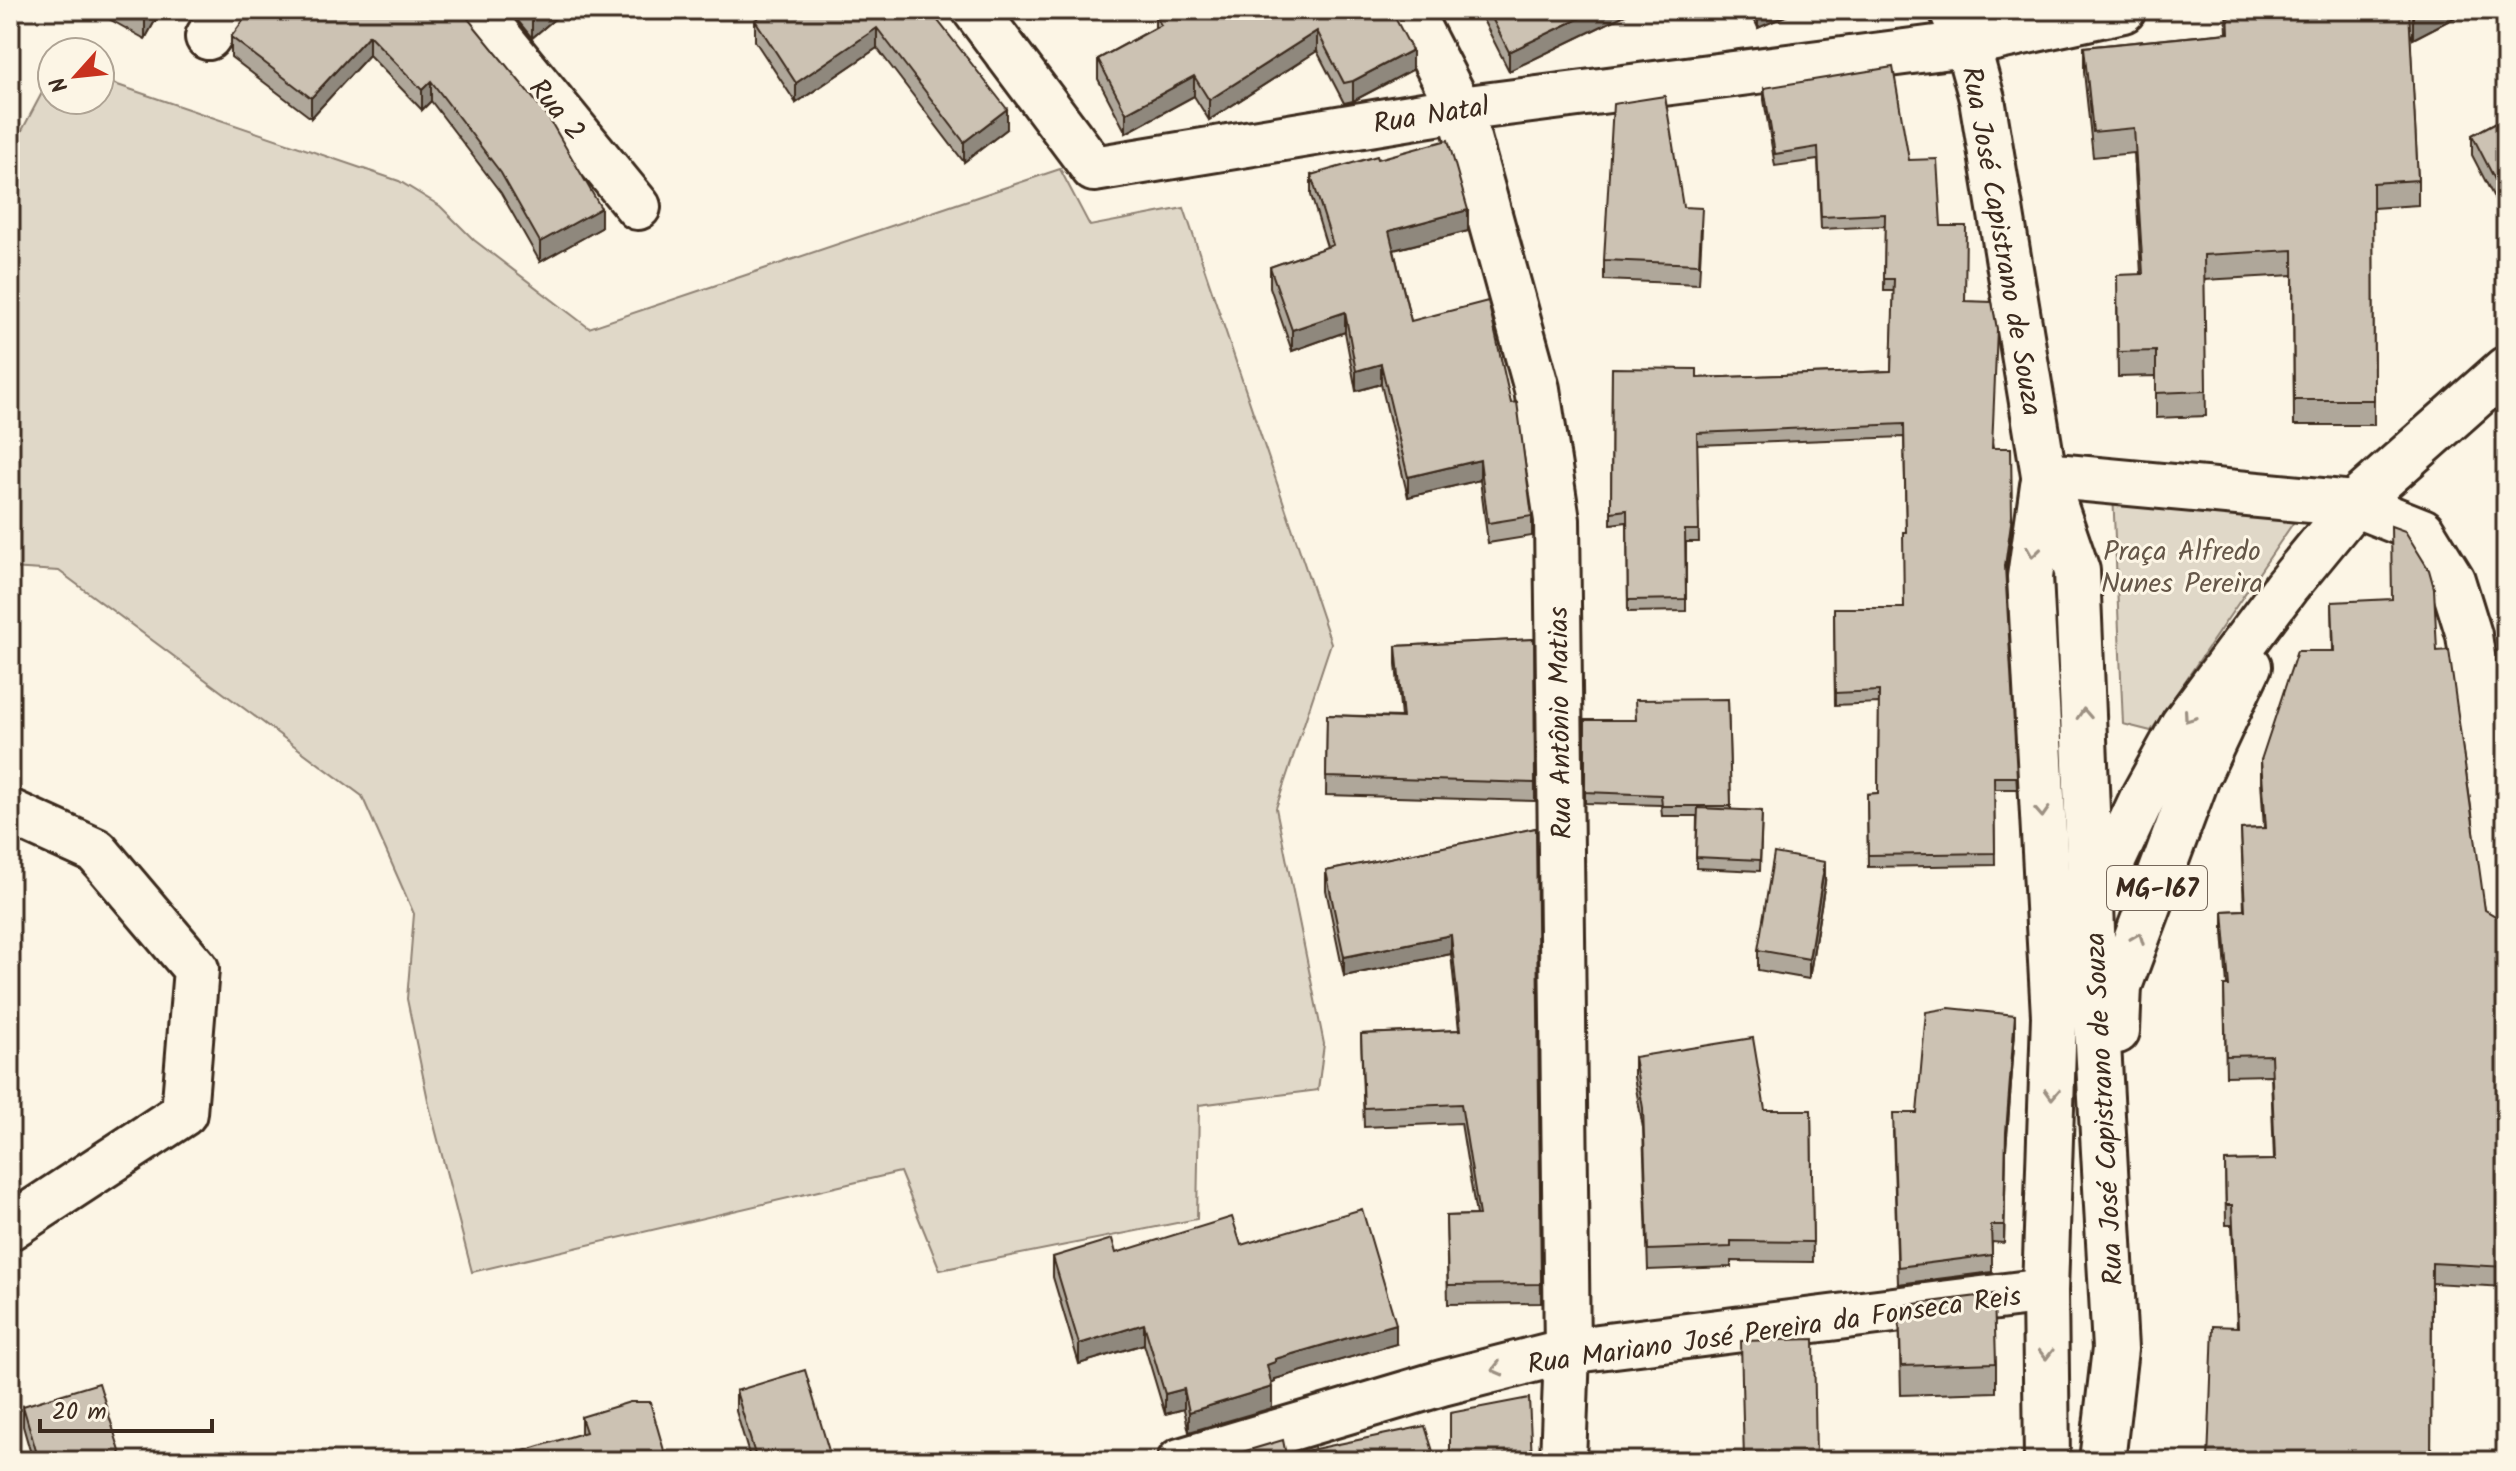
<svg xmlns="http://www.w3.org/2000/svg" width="2516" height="1471" font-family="Kalam,sans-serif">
	<rect width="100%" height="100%" fill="#fcf5e5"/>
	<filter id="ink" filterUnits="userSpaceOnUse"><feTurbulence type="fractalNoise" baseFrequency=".0125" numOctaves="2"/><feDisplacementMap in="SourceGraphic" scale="16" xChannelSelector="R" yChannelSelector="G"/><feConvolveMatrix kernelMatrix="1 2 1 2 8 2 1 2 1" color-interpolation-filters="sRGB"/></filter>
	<g filter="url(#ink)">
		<g fill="#e0d8c8" stroke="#8e8173" stroke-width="2">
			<path d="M52,74v26h48v-21l299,102 41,25 34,34 115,88 471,-159 30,57 94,-18 147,435 -55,165 48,236 -6,46 -119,15 -2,114 -257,51 -40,-98 -428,100 -43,-167 -22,-106 7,-85 -52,-118 -303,-225 -49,-3v-415z"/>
			<path d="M2113,492l189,18 -151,221 -28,-7z"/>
		</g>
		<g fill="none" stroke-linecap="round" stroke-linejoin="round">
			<defs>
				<g id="minor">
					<path d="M477,10l161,197"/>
					<path d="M975,10l119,159 366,-60 507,-65 156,-34"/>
					<path d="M1409,10l51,99 77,280 20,131 10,831 -4,110"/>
					<path d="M208,37l17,-27"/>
					<path d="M2354,504l68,27 30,49 17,55 26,177 11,102"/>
					<path d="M10,812l86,39 100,118 -12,144 -174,114"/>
					<path d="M1180,1461l262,-78 125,-32 478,-60"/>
				</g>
				<g id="major">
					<path d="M1952,10l15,34 15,55 62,376 33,96 16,383 22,395 -13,112"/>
					<path d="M2044,475l310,29"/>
					<path d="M2043,485l-13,92 24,439 -9,275 2,170"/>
					<path d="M2096,897l46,-98 41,-74 103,-138 68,-83 152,-135"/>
					<path d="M2117,1031l2,-45 78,-209 52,-111"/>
				</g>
			</defs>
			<use href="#minor" stroke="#3b2a1e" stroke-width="50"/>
			<use href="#major" stroke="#3b2a1e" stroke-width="50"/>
			<use href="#minor" stroke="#fcf5e5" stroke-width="44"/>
			<use href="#major" stroke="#fcf5e5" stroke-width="44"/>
		</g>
		<g fill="#afa79a" stroke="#3b2a1e" stroke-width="2">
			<path d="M93,10h68l-16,29z"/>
			<path d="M461,10l140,218 -61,34 -39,-69 -70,-92 -9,9 -53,-55 -58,63 -80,-61v-20z"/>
			<path d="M509,10h56l-33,28z"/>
			<path d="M924,10l83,119 -43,33 -87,-114 -81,55 -41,-62v-21z"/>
			<path d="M1391,10l21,60 -59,31 -9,2 -27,-52 -108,69 -15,-24 -68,37 -28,-54v-20l57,-31v-13z"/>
			<path d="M1480,10h155l-126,61 -29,-57z"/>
			<path d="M1750,10h49l-41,18z"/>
			<path d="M2226,10h243l-56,29 -3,-6 8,147v25l-45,3 1,217h-80l-1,-150 -89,5 2,136 -50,2v-42l-38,1 -1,-77 24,-26 -7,-121 -41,4 -9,-85v-25l143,-14z"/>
			<path d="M1764,88l145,72 32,66 24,75 28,147 19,80 -6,47 11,214h-23l1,76 -127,2 -1,-73 11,-1 1,-90 -44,2 -1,-97h70l2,-76 -2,-95 -207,8 2,97h-13v69l-58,1 -1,-90 -16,2 1,-156 85,10 194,-7 3,-80h-10l1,-65 -64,3 -3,-69 -43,6 -11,-66z"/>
			<path d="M2506,117v104l-34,-66v-20z"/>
			<path d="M1378,159l90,72 -74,19 17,71 121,195v20l-44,7 -8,-63 -72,17 -27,-113 -25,7 -11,-59 -53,19 -22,-64v-20l57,-20 -16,-52v-20z"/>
			<path d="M1683,207l19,21 -3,56 -95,-4v-20z"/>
			<path d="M2332,602l105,49 48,259 12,7 9,2v118h-3l3,48v202l-74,-4 -1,178h-223l29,-134 -5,-102h-6l-1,-64 49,-1 -3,-85 -45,1 -2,-90h3l-4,-55v-20l21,-1 -3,-81 23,-1 -3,-48v-20l72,-109z"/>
			<path d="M1534,639l1,162 -209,-6 1,-80 74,2 -5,-53v-18z"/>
			<path d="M2506,646v69l-7,-48v-20z"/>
			<path d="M1728,699l3,111 31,1 -2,60 -64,-3 1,-52h-35l-1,-11 -76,-2v-83h50z"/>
			<path d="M1536,828l5,475 -93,1 -2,-88 30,-1 -15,-92 -97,4 -3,-93 98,-4 -8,-76 -107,22 -18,-86v-19z"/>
			<path d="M1825,882l-16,97 -51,-9v-20z"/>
			<path d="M2015,1032l-9,117 -2,94 -12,-1v30l-94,12 -5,-153 24,-18z"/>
			<path d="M1634,1057l131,53h46l2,152 -82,-1v6l-83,3 -5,-142 -9,-51z"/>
			<path d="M1241,1245l155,99 -121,35v3l-4,2 1,24 -83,24 -5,-23 -19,5 -21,-70 -65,20 -26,-87v-20z"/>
			<path d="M1899,1306l97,57v29l-95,3z"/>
			<path d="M736,1391l96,70h-81l-15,-50z"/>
			<path d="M23,1406l100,55h-90l-10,-35z"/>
			<path d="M581,1417l86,44 -86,-27z"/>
		</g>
		<g fill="#8f887d" stroke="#3b2a1e" stroke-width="2">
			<path d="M150,10h11l-16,29v-20z"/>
			<path d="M541,10h24l-33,28v-20z"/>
			<path d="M1597,10h38l-126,61v-19z"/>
			<path d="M1768,10h31l-41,18v-14z"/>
			<path d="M2421,10h48l-56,29v-25z"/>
			<path d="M877,28v20l-81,55v-20z"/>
			<path d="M1317,31v20l-108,69v-20z"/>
			<path d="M369,35v20l-58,63v-20z"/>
			<path d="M1412,50v20l-59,31v-20z"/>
			<path d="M1194,76v20l-68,37v-20z"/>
			<path d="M431,81v20l-9,9v-20z"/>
			<path d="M1007,109v20l-43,33v-20z"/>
			<path d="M601,208v20l-61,34v-20z"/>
			<path d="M1468,210v21l-79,20v-20z"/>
			<path d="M1345,312v20l-53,19v-21z"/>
			<path d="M1381,364v20l-25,7v-20z"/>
			<path d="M1480,460v20l-72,17v-20z"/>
			<path d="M2012,516v12l-7,50v-12z"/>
			<path d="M1825,862v20l-16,97v-20z"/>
			<path d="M1451,935v19l-107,22v-19z"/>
			<path d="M2015,1015v17l-9,117 -2,94 2,-111z"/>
			<path d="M1144,1324v20l-65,20v-20z"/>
			<path d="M1396,1324v20l-121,35v3l-8,3v-20l8,-6z"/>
			<path d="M1272,1387v21l-83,24v-20z"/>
			<path d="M1184,1389v20l-19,5v-20z"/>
		</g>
		<g fill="#ccc2b3" stroke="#3b2a1e" stroke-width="2">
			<path d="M130,10h20l-5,9z"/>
			<path d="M251,10h210l86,105 54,93 -61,34 -39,-69 -70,-92 -9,9 -53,-55 -58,63 -80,-61z"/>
			<path d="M526,10h15l-9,8z"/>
			<path d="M770,10h154l3,5 4,-3 76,97 -43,33 -87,-114 -81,55 -41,-63z"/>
			<path d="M1163,10h228l21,40 -59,31 -9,2 -27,-52 -108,69 -15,-24 -68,37 -28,-54 63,-34 -6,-10z"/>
			<path d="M1488,10h109l-88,42z"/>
			<path d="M1756,10h12l-10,4z"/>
			<path d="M2228,10h181l9,170 -45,3 1,217h-80l-1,-150 -89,5 2,136 -50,2v-42l-38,1 -1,-77 26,-1 -9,-146 -41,4 -9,-85 145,-14z"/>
			<path d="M1893,67l16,93 28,-1 4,67h25l-1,75 27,1 5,27 -5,119h19l1,68 -7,50 12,211h-23l1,76 -127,2 -1,-61 11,-1 1,-102 -44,2 -1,-85h70l-1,-76h3l-2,-108 -207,9 2,97h-14l1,69 -58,1 -1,-90 -16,2 1,-144 85,1v9l194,-7 3,-92h-10l1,-65 -64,3 -3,-70 -43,7 -11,-66z"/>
			<path d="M1665,96l18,111 19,1 -3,56 -95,-4 9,-156z"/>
			<path d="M2506,117v84l-34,-66z"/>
			<path d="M1448,140l20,70 -79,21 22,90 77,-20 23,102 6,-1 15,114 -44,7 -8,-63 -72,17 -27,-113 -25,7 -11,-59 -53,18 -22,-63 63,-22 -22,-70 66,-19 1,3z"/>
			<path d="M2391,526l14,5 24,39 5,18 3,63 12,-1 36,260 12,7 9,2v98h-4l4,68v182l-74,-4 -1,198 -96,-4 1,4h-128l5,-135 25,1 -6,-122h-6l-1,-44 50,-1 -4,-105 -45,1 -2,-70h5l-6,-75 22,-1 -4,-81 25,-1 -5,-68 36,-109h37l-2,-49 60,-3z"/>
			<path d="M1534,639l1,144 -209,-6 1,-62 76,3 -7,-72z"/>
			<path d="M2506,646v49l-7,-48z"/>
			<path d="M1728,699l3,107h-69l-1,-11 -76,-3v-72h51l-1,-20z"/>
			<path d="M1698,808l64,3 -2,49 -64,-3z"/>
			<path d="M1536,828l5,456 -93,1 -2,-69 33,-1 -18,-111 -97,4 -3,-74 100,-4 -10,-95 -107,22 -18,-86z"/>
			<path d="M1774,853l51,9 -16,97 -51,-9z"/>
			<path d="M1949,1008l66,7 -9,117 -2,93h-13l1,30 -94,12 -5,-154h24l9,-101z"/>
			<path d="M1753,1038l12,72h46l2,132 -82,-1v6l-83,3 -5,-142 -9,-51z"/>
			<path d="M1362,1209l34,115 -121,35v3l-8,3 5,22 -83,25 -5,-23 -19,5 -21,-70 -65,20 -26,-87 59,-18 4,14 116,-36 9,28z"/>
			<path d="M1994,1294l2,69 -95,3 -2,-60z"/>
			<path d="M1814,1339l2,122h-72l-3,-120z"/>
			<path d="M805,1370l27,91h-75l-21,-70z"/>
			<path d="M99,1383l24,78h-84l-16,-55z"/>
			<path d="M1529,1398l3,63h-82v-48z"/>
			<path d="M630,1402h20l17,59h-177l96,-29 -5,-15z"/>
			<path d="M1425,1426l11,35h-224l71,-21 3,15z"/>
			<path d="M2440,1458l29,3h-30z"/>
		</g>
		<defs><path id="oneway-chevron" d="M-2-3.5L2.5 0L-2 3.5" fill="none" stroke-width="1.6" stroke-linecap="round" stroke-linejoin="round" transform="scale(2)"/></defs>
		<g stroke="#9c9082">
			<use href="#oneway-chevron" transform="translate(2033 552) rotate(98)"/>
			<use href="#oneway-chevron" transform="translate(2084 714) rotate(-93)"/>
			<use href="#oneway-chevron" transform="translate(2189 717) rotate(125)"/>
			<use href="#oneway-chevron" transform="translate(2042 812) rotate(87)"/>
			<use href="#oneway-chevron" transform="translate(2138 938) rotate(-69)"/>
			<use href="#oneway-chevron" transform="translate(2052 1094) rotate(92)"/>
			<use href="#oneway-chevron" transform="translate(2046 1354) rotate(90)"/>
			<use href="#oneway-chevron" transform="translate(1497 1369) rotate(166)"/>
		</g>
	</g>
	<g text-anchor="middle" stroke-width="6" stroke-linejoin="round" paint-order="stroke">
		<rect fill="#fcf5e5" stroke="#75675a" stroke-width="2" x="2107" y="866" width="100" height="44" rx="6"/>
		<g font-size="26" font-weight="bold" fill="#3b2a1e">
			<text x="2157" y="897">MG-167</text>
		</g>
		<g font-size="28" fill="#3b2a1e" stroke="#fcf5e5">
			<text transform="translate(558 109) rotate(51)" y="10">Rua 2</text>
			<text transform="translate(1431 114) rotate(-9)" y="10">Rua Natal</text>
			<text transform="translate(2003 241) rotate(80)" y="10">Rua José Capistrano de Souza</text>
			<text transform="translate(1559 723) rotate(-91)" y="10">Rua Antônio Matias</text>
			<text transform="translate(2103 1109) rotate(-93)" y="10">Rua José Capistrano de Souza</text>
			<text transform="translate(1774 1329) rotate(-8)" y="10">Rua Mariano José Pereira da Fonseca Reis</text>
		</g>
		<g font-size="28" fill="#645648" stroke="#fcf5e5">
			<text x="2182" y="560">Praça Alfredo<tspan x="2182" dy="32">Nunes Pereira</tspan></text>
		</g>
	</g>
	<rect width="2516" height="1471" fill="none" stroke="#fcf5e5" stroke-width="40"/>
	<rect x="20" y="20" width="2476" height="1431" fill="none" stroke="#3b2a1e" stroke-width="3" filter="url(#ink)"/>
	<g transform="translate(76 76) rotate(243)"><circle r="38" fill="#fcf5e5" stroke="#afa495" stroke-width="2"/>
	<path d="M0-6L14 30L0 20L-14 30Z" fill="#c8321e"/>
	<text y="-12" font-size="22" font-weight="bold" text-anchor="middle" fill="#3b2a1e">N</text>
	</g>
	<path d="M40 1419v12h172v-12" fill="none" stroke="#3b2a1e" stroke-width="4"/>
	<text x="52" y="1419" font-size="24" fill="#3b2a1e" stroke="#fcf5e5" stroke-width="6" paint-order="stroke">20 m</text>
</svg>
